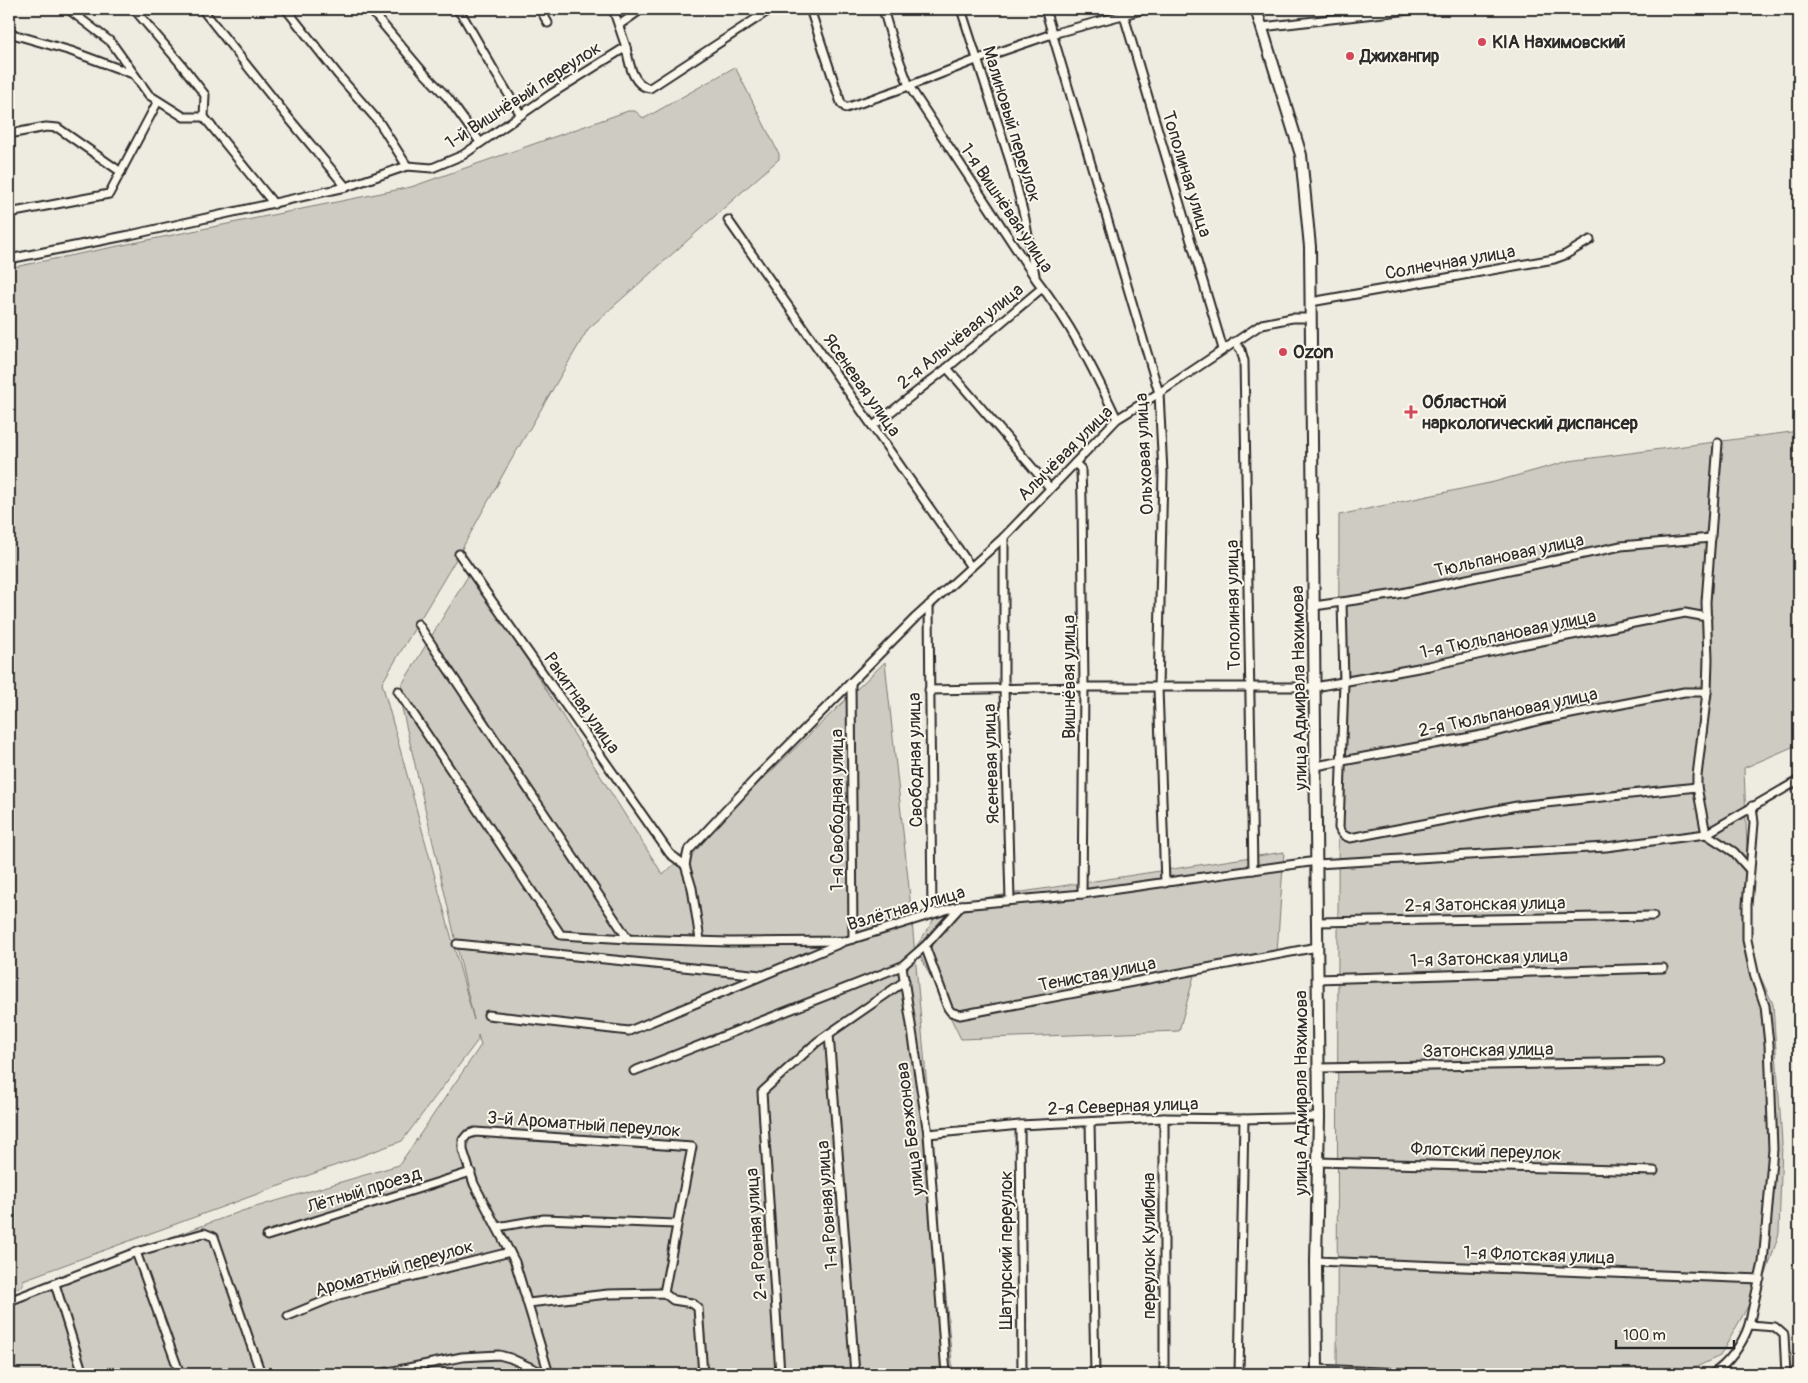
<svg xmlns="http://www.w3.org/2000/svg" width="1808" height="1383" font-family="Pangolin,sans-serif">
	<rect width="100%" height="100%" fill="#eeebe0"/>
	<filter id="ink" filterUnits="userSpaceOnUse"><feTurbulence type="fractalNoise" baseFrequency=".02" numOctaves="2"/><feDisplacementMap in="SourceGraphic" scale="10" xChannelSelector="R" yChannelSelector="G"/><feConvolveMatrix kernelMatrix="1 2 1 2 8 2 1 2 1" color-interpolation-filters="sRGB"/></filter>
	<g filter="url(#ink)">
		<g fill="#cecbc2" stroke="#7c7b76">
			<path d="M735,67l44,87v5l-191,170 -82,140 -47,85 -77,129 92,337 -76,-329 73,-120 192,304 222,-213 24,226 44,486h-944v-77l233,-86 157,-46 82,-120 -3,-10v5l-76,101 -379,139v6l-14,5v-1023l402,-81 217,-76h7l7,6 3,1z"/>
			<path d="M1799,431v313l-55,24 7,189 22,47 9,139 -3,90 -13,41 -46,82 -37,17 -213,1 -133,-8 2,-851 155,-33 75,-21z"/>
			<path d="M1284,852l-7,100 -80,13 -18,66 -218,8 -45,-92 28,-43z"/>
		</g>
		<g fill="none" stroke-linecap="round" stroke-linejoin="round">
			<defs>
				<g id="street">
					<path d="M68,9l43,33 38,53 35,22h20"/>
					<path d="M134,9l46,54 25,32 -1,22 70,87"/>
					<path d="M202,9l85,107 59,71"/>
					<path d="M286,9l53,67 40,46 28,44"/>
					<path d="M370,9l53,63 25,26 32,44"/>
					<path d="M457,9l7,9 31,54 26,43"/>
					<path d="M540,9l8,14"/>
					<path d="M613,9l13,38"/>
					<path d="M810,9l31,94 5,5 63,-22 67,-26 76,-26 93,-25"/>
					<path d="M883,9l10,34 16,43 127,193c34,43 58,91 81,140"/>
					<path d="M961,9l49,152 15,58 10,56"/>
					<path d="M1045,9l114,384 4,80 -5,215 7,195"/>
					<path d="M1122,9l101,340"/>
					<path d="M619,25l23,-16"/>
					<path d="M1262,27l156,-18"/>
					<path d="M9,33l62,18 62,23"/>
					<path d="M9,134l37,-7 12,1 63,44"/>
					<path d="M9,213l100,-19 49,-93"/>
					<path d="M728,220l243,347"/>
					<path d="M9,259l121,-24 216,-48 61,-21 25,2 31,-13 88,-61 75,-47c3,15 6,39 24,41l121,-79"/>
					<path d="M1311,302l243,-43 11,-4 25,-15"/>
					<path d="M1234,342l7,8 3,11 9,509"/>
					<path d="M947,368l103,120"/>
					<path d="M873,426l74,-58 95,-80"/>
					<path d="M1718,443l-12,159 2,57 -1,33 -10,84v11l9,47 93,-54"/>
					<path d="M1075,463l6,6 1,32 2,186 -2,207"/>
					<path d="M1004,537v152l6,211"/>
					<path d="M459,554l211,300 15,11"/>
					<path d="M1342,602l2,80 -5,146c2,6 5,8 11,10l167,-32 180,-19"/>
					<path d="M929,605l3,309"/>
					<path d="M1314,606l83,-12 224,-48 90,-8"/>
					<path d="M418,624l210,315"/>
					<path d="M851,682l2,257"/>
					<path d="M929,690l155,-3h231l114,-21 92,-21 164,-32 22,4"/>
					<path d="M398,691l163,244 67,4 101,3 117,-1 116,-36 120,-11 235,-33"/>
					<path d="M1316,766l171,-32 58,-15 139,-27h23"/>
					<path d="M1317,864l289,-17 100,-13 28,18 15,17"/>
					<path d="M1317,922l336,-6"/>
					<path d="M700,940l-8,-52 -7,-23 3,-14 70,-75 158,-159 88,-80 113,-118 42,-26 103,-69 30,-6h19"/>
					<path d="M457,944l304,31"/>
					<path d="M925,946l23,62 3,4 9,3 357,-68"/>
					<path d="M1317,979l346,-11"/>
					<path d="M488,1015l141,16 212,-88"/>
					<path d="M829,1034l26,340"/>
					<path d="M1317,1068l342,-6"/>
					<path d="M634,1071l268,-105"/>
					<path d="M1164,1118v256"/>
					<path d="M1090,1122l5,252"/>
					<path d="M1020,1125l2,249"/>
					<path d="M928,1134l92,-9 144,-7 80,1 75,-2"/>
					<path d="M1317,1162l337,9"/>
					<path d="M497,1227l47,-8 132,5"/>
					<path d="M267,1236l204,-64"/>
					<path d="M136,1252l44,122"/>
					<path d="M1316,1261l444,18"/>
					<path d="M55,1284l28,90"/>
					<path d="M9,1301l127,-49 68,-19 10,4 47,137"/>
					<path d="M528,1303l80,-9 56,-1 9,7 19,3 6,5 5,66"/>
					<path d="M288,1316l51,-21 171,-43"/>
					<path d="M1749,1325l26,2 9,8 2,39"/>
					<path d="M1317,1369l104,5"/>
					<path d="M379,1374l83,-17 37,-2 11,3 35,16"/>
					<path d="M549,1374l-34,-112 -41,-78 -11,-34v-10l4,-5 8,-3 217,15 -28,146"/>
					<path d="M780,1374l-18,-282 55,-50 88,-61"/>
					<path d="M946,1374l-18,-240 -26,-168 23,-20 37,-41"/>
					<path d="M1239,1374l5,-255"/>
					<path d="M1712,1374c17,-10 31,-31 37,-49l14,-62 10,-114 -4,-105 -4,-38 -10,-29 -8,-37v-35l7,-82 -2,-17"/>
				</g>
				<path id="secondary" d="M1256,9l45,146 9,92 9,870 -3,144 1,113"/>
			</defs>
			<use href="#street" stroke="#2b2b2b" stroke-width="11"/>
			<use href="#secondary" stroke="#2b2b2b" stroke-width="14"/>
			<use href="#street" stroke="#fbf7ec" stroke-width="7"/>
			<use href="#secondary" stroke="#fbf7ec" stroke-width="10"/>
		</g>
	</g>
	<g fill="#d1495b" stroke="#fbf7ec" stroke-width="2">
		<circle cx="1482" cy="42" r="5"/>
		<circle cx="1350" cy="56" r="5"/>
		<circle cx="1283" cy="352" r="5"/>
		<path d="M1408.5 404.5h5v5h5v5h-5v5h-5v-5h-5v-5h5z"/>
	</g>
	<g text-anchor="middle" stroke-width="4" stroke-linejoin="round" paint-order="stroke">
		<g font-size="18" font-weight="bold" fill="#2b2b2b" stroke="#fbf7ec" text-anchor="start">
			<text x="1492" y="48">KIA Нахимовский</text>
			<text x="1360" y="62">Джихангир</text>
			<text x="1293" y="358">Ozon</text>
			<text x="1422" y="408">Областной<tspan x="1422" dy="21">наркологический диспансер</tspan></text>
		</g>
		<g font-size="18" fill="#2b2b2b" stroke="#fbf7ec">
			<text transform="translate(523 95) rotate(-33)" y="6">1-й Вишнёвый переулок</text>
			<text transform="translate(1012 124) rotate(73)" y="6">Малиновый переулок</text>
			<text transform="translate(1187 174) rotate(73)" y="6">Тополиная улица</text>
			<text transform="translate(1007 208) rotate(56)" y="6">1-я Вишнёвая улица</text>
			<text transform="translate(1450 262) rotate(-10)" y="6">Солнечная улица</text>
			<text transform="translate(960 336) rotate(-39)" y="6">2-я Алычёвая улица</text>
			<text transform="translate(862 385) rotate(55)" y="6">Ясеневая улица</text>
			<text transform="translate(1065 453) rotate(-45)" y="6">Алычёвая улица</text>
			<text transform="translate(1144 454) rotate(-93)" y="6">Ольховая улица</text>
			<text transform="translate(1509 555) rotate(-12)" y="6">Тюльпановая улица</text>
			<text transform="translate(1233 605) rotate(-91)" y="6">Тополиная улица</text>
			<text transform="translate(1508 634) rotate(-12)" y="6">1-я Тюльпановая улица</text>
			<text transform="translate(1069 677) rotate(-90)" y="6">Вишнёвая улица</text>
			<text transform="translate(1299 688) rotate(-91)" y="6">улица Адмирала Нахимова</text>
			<text transform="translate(582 703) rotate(55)" y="6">Ракитная улица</text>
			<text transform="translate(1508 712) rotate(-12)" y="6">2-я Тюльпановая улица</text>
			<text transform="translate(915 760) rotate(-91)" y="6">Свободная улица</text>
			<text transform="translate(991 764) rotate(-92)" y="6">Ясеневая улица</text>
			<text transform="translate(837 810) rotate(-90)" y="6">1-я Свободная улица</text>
			<text transform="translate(1485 904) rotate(-1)" y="6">2-я Затонская улица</text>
			<text transform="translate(906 908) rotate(-16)" y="6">Взлётная улица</text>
			<text transform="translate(1489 958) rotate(-2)" y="6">1-я Затонская улица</text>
			<text transform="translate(1097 974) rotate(-11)" y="6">Тенистая улица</text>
			<text transform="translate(1488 1050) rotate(-1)" y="6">Затонская улица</text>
			<text transform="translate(1301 1093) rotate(-90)" y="6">улица Адмирала Нахимова</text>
			<text transform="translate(1123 1106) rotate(-2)" y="6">2-я Северная улица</text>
			<text transform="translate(584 1124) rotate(4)" y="6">3-й Ароматный переулок</text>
			<text transform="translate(910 1129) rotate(-97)" y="6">улица Безжонова</text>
			<text transform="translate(1486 1151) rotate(2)" y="6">Флотский переулок</text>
			<text transform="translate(364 1190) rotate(-17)" y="6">Лётный проезд</text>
			<text transform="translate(827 1205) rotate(-94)" y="6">1-я Ровная улица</text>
			<text transform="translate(756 1234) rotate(-94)" y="6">2-я Ровная улица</text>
			<text transform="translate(1149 1246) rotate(-90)" y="6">переулок Кулибина</text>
			<text transform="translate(1006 1250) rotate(-90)" y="6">Шатурский переулок</text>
			<text transform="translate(1539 1255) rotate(2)" y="6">1-я Флотская улица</text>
			<text transform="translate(394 1268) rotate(-16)" y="6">Ароматный переулок</text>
		</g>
	</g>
	<rect width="1808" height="1383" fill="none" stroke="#fbf7ec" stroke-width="30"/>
	<rect x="15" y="15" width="1778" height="1353" fill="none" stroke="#2b2b2b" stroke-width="2" filter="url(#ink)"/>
	<path d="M1616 1340v8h118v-8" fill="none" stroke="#2b2b2b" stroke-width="2.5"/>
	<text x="1623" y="1340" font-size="15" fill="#2b2b2b" stroke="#fbf7ec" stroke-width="4" paint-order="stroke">100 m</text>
</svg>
